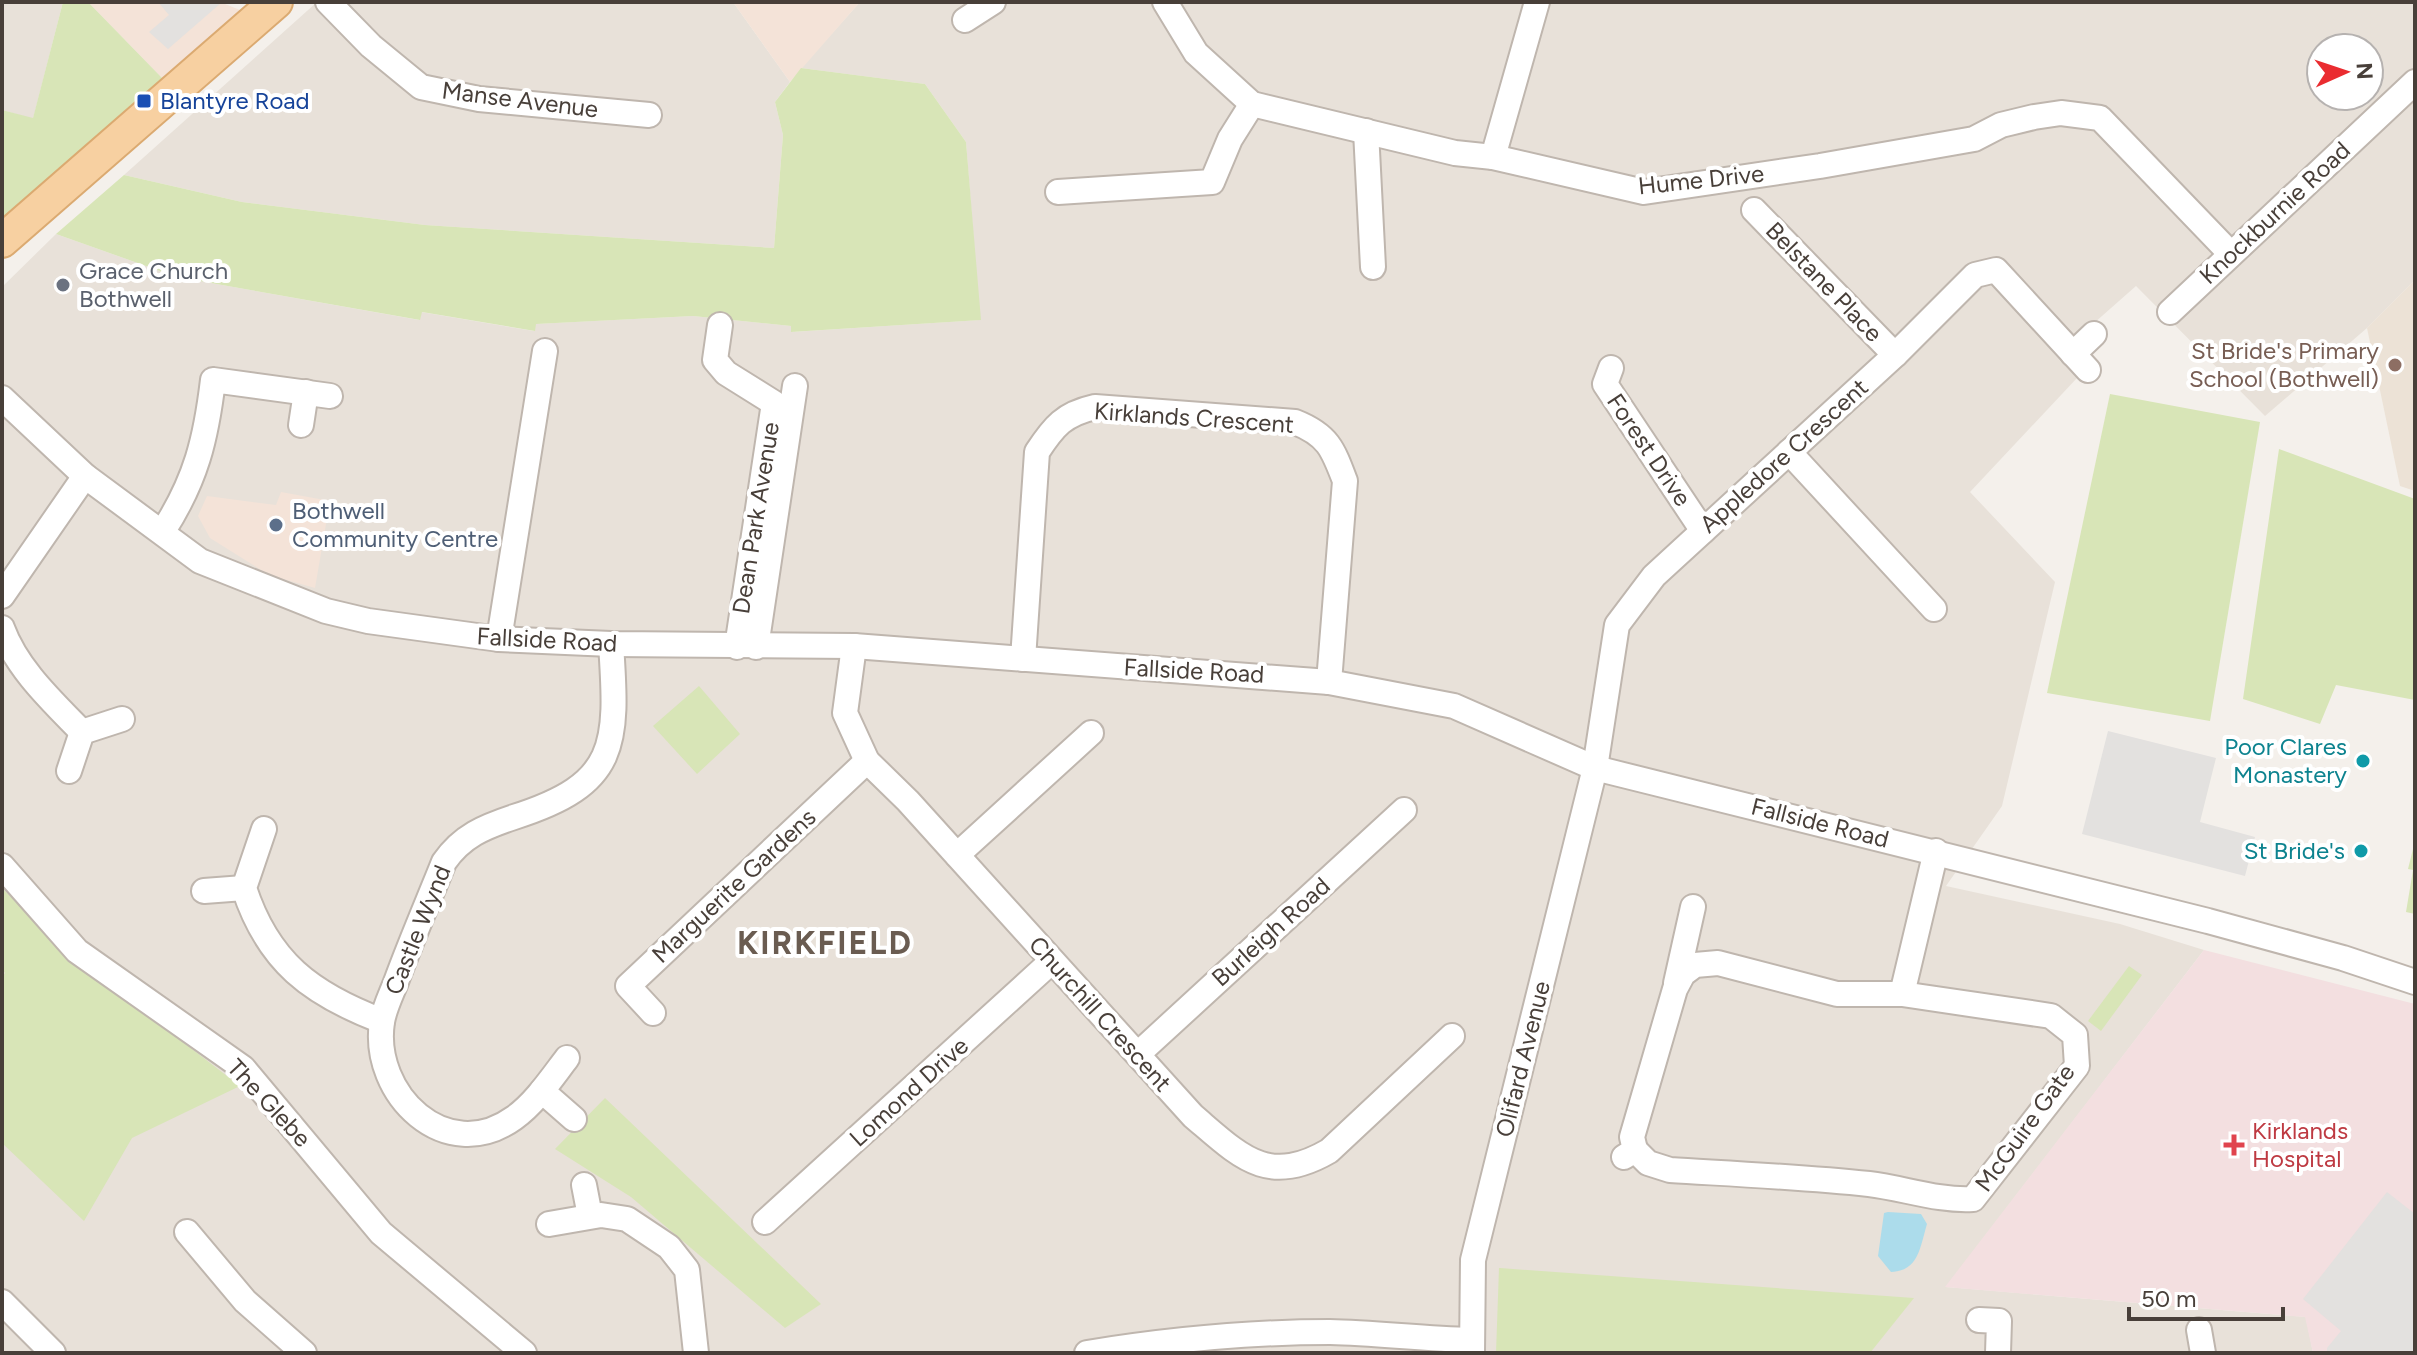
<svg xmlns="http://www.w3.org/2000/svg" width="2417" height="1355" font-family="Figtree,sans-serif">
	<rect width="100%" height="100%" fill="#f4f0eb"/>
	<g fill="#e8e1d9" fill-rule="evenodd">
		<path d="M2,2h61l-30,117 -31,-9z"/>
		<path d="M317,2h416l57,80 -15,20 8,33 -9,113 -349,-23 -183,-23 -118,-27z"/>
		<path d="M860,2h1555v278l-48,48 -102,88 -129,-130 -51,45 7,31 -122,130 85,90 -53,224 -56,80 174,38 84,26 -258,337 360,30 7,36h-2311v-1066l54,-53 121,43 242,43 2,-8 113,19 1,-7 158,-8 98,10 1,6 188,-12 -14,-178 -41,-58 -124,-16zM2321,48h48v48h-48z"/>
	</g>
	<g fill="#f4e3d8">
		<path d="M88,2h132l25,10 -82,67z"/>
		<path d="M733,2h127l-70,80z"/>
		<path d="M281,492l49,9 -15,87 -46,-13 -59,-37 -12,-22 9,-20 69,9z"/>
	</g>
	<path fill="#ece2d6" d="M2415,280v211l-15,-5 -33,-158z"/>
	<path fill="#f3dfe0" d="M2204,950l211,54v349h-102l-8,-36 -360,-30z"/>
	<g fill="#d8e5b7">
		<path d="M63,2h25l75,77 -161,142v-111l31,8z"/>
		<path d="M801,68l124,16 41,58 15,178 -190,12v-6l-98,-10 -157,8 -1,7 -113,-19 -2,8 -243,-43 -121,-43 68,-59 118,27 183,23 349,23 9,-113 -8,-33z"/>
		<path d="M2110,394l150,28 -50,299 -163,-28z"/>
		<path d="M2279,449l136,50v201l-79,-15 -16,39 -77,-25z"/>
		<path d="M699,686l41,48 -43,40 -44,-48z"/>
		<path d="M2415,841v73l-9,-2 7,-42 -5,-1z"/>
		<path d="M2,888l68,67 170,131 -108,52 -48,83 -82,-78v-166l3,-4 -3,-4z"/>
		<path d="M2129,966l13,9 -41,56 -13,-10z"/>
		<path d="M605,1098l216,206 -36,24 -154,-131 -76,-48z"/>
		<path d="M1499,1268h1l414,30 -44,55h-374z"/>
	</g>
	<g fill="#e3e1df">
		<path d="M158,2h62l1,1 -53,46 -19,-17 20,-17z"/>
		<path d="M2108,731l108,27 -16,64 55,15 -10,39 -163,-42z"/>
		<path d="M2387,1192l28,22v139h-88v-5l14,-17 -38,-32z"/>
	</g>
	<path fill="#acdceb" d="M1888,1212l33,2 6,10c-7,23 -8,47 -36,48l-13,-16 6,-43z"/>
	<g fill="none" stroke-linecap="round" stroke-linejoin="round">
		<defs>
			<g id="minor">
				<path d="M328,2l43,44 50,41 58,12 170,16"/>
				<path d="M1165,2l31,51 56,51 203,49 38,4 151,35 176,-26 154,-27 27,-14 33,-8 27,-4 39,5 130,135"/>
				<path d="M965,20l28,-18"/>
				<path d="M1366,131l7,136"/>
				<path d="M1493,157l44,-155"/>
				<path d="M1058,192l154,-10 18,-43 22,-35"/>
				<path d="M1754,210l141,145"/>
				<path d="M2170,312l245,-230"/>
				<path d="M720,325l-5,35 11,13 48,30 -37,244"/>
				<path d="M2073,354l21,-20"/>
				<path d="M1611,368l-6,16 98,147"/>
				<path d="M2,398l83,78 115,85 126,50 42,10 131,18 112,5 243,2 475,36 125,24 141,62 613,153 135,37 72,24"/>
				<path d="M301,425l5,-33"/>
				<path d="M1789,452l145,157"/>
				<path d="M163,531c33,-51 43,-92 50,-151l117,16"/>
				<path d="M2,596l83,-120"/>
				<path d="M2,628c15,41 50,73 80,104"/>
				<path d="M499,639l46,-288"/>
				<path d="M854,646l-9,67 22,48 41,40 285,315c47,40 74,71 136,35l123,-115"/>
				<path d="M756,647l39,-261"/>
				<path d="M1023,659l14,-207c17,-26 27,-38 58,-45l200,15c33,13 38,27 50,59l-16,201"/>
				<path d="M69,771l13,-39 40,-13"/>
				<path d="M264,829l-20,59c24,74 67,106 138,133"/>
				<path d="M957,855l134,-122"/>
				<path d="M2,866l75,85 166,117 138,165 143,120"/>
				<path d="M204,891l40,-3"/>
				<path d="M1676,983l17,-76"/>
				<path d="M653,1013l-25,-27 239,-225"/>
				<path d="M1138,1054l266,-244"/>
				<path d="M567,1058c-16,21 -32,45 -53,60 -68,49 -143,-24 -132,-96 2,-13 9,-27 14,-40 15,-41 32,-80 48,-120 18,-26 40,-35 70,-45 104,-33 104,-71 97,-173"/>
				<path d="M542,1091l32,28"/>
				<path d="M1635,1150l13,13 22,7c66,4 133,7 199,14 34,4 69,17 104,15l104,-133 -2,-31 -24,-19 -149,-22"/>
				<path d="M1624,1157l11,-7 -3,-13 43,-148 8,-15 12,-9 23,-2 119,31h65l34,-143"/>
				<path d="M584,1185l6,31"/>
				<path d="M765,1222l287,-261"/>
				<path d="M549,1224l52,-9 26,4 42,28 18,23 9,83"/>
				<path d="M187,1232l58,69 59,52"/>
				<path d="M2,1302l51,51"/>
				<path d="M1979,1320l20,1 -1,32"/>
				<path d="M2199,1330l4,23"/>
				<path d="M1087,1353c80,-13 162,-21 243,-21 47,1 94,7 141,8"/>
				<path d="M1472,1353l1,-93 122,-492 22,-143 37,-49 241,-221 80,-80 21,-5 92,100"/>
			</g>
			<path id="major" d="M2,241l274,-239"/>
		</defs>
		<use href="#minor" stroke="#bfb6ae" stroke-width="28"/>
		<use href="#major" stroke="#dbaa71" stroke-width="36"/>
		<use href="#minor" stroke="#fff" stroke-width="24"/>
		<use href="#major" stroke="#f7d0a1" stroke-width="32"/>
	</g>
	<rect fill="#1a4fb4" stroke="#fff" stroke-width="3" x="136" y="93" width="16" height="16" rx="4"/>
	<circle fill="#6b7280" stroke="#fff" stroke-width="3" cx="63" cy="285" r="8"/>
	<circle fill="#8d6e63" stroke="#fff" stroke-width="3" cx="2395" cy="365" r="8"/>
	<circle fill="#5c6f8a" stroke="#fff" stroke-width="3" cx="276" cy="525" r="8"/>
	<g fill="#0f9aa8" stroke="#fff" stroke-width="3">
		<circle cx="2363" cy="761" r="8"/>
		<circle cx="2361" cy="851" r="8"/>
	</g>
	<path fill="#e0444e" stroke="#fff" stroke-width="3" d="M2230 1133h8v8h8v8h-8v8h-8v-8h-8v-8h8z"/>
	<g text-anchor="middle" stroke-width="8" stroke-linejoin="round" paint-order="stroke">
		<g font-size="24" fill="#483f39" stroke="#fff">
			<text transform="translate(520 100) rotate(7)" y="8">Manse Avenue</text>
			<text transform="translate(1701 180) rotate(-6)" y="8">Hume Drive</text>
			<text transform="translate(2275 213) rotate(-43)" y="8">Knockburnie Road</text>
			<text transform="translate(1824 282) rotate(46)" y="8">Belstane Place</text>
			<text transform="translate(1194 418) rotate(4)" y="8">Kirklands Crescent</text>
			<text transform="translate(1649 450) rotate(56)" y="8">Forest Drive</text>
			<text transform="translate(1784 456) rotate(-42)" y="8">Appledore Crescent</text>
			<text transform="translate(756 518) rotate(-81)" y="8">Dean Park Avenue</text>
			<text transform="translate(547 640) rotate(3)" y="8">Fallside Road</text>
			<text transform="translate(1194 671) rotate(3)" y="8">Fallside Road</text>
			<text transform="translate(1820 823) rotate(14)" y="8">Fallside Road</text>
			<text transform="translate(734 886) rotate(-43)" y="8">Marguerite Gardens</text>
			<text transform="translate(418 930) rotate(-68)" y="8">Castle Wynd</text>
			<text transform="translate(1271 932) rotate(-42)" y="8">Burleigh Road</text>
			<text transform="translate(1100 1014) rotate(48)" y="8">Churchill Crescent</text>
			<text transform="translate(1523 1059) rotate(-76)" y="8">Olifard Avenue</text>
			<text transform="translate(909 1092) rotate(-42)" y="8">Lomond Drive</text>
			<text transform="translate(269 1103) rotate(47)" y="8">The Glebe</text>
			<text transform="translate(2025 1128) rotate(-54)" y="8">McGuire Gate</text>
		</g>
		<g font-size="24" fill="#164399" stroke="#fff" text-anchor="start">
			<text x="160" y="109">Blantyre Road</text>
		</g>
		<g font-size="24" fill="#5b616d" stroke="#fff" text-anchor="start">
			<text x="79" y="279">Grace Church<tspan x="79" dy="28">Bothwell</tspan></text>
		</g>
		<g font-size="24" fill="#785e54" stroke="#fff" text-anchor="end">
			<text x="2379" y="359">St Bride's Primary<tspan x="2379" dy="28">School (Bothwell)</tspan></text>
		</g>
		<g font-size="24" fill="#4e5e75" stroke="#fff" text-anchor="start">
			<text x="292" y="519">Bothwell<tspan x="292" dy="28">Community Centre</tspan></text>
		</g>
		<g font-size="24" fill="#0d838f" stroke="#fff" text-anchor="end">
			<text x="2347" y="755">Poor Clares<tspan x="2347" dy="28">Monastery</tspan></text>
			<text x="2345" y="859">St Bride's</text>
		</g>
		<g font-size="24" fill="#be3a42" stroke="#fff" text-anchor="start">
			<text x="2252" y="1139">Kirklands<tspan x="2252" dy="28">Hospital</tspan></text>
		</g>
		<g font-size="32" font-weight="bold" letter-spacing="2" fill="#6a5c51" stroke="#fff">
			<text x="825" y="954">KIRKFIELD</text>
		</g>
	</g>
	<rect width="2417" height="1355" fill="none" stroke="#483f39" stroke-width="8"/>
	<g transform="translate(2345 72) rotate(87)"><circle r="38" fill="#ffffff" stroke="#b6b2b0" stroke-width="2"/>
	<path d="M0-6L14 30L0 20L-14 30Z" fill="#ea2c30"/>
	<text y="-12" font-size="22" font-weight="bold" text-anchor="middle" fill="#483f39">N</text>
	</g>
	<path d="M2129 1307v12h154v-12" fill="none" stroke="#483f39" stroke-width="4"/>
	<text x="2141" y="1307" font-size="24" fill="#483f39" stroke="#ffffff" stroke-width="6" paint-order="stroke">50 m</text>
</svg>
